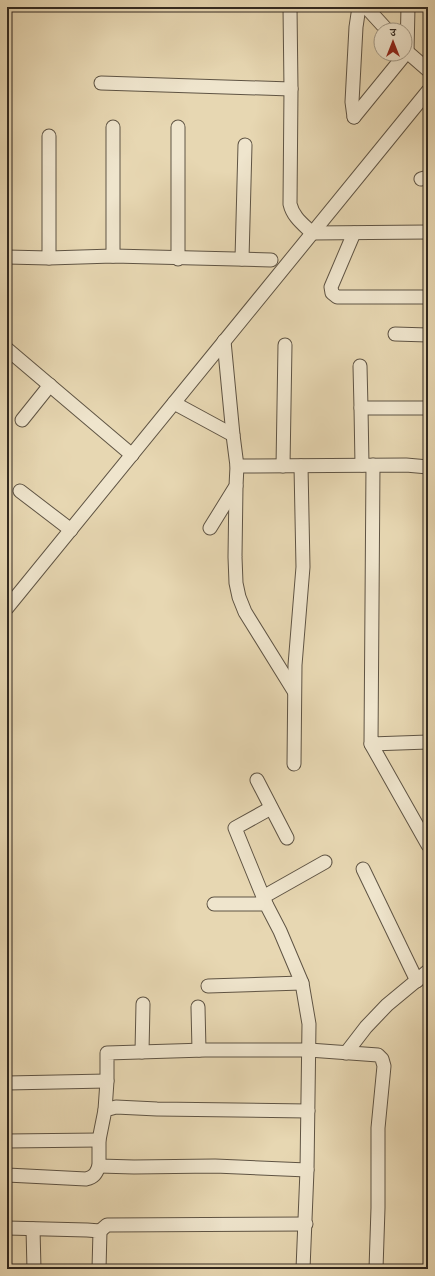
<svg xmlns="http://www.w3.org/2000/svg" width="435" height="1276" font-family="'Libre Bodoni','Noto Serif Devanagari',serif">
	<rect width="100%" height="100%" fill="#e7d7b2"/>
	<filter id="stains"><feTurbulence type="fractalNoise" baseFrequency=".005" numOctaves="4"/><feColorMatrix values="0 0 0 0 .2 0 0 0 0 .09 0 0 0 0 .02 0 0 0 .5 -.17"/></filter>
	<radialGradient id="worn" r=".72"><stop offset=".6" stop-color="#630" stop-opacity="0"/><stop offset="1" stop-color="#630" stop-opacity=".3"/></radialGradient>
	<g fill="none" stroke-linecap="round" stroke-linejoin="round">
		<defs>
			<g id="minor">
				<path d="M290,7l1,82 -1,115c3,13 13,20 22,29l116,-1"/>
				<path d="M366,7l21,23"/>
				<path d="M405,50l23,20"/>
				<path d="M101,83l190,6"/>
				<path d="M354,117l53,-65 1,-45"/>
				<path d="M354,117l-2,-15 4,-75 3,-20"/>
				<path d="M113,127v129"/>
				<path d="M421,179l7,-2"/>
				<path d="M354,233l-23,54 1,6 5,4h91"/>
				<path d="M7,257l42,1 64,-2 158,4"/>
				<path d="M49,258v-122"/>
				<path d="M178,259v-132"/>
				<path d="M242,259l3,-114"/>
				<path d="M395,334l33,1"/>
				<path d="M224,341l9,94"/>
				<path d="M7,349l125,106"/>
				<path d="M360,366l1,42"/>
				<path d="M174,403l59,32 4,31 -1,20 -26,42"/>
				<path d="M22,420l28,-35"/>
				<path d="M362,465l-1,-57h67"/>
				<path d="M373,465l-2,279 57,-2"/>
				<path d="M237,466l169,-1 22,2"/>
				<path d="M283,466l2,-121"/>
				<path d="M236,486l-1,71 1,26 3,14 6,15 49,79"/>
				<path d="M20,491l51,39"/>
				<path d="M7,608l421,-517"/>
				<path d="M371,744l57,101"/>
				<path d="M294,764l1,-99 8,-98 -2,-101"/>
				<path d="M257,780l30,58"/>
				<path d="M363,869l54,112"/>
				<path d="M263,897l62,-35"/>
				<path d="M214,904h52l14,27 22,52 7,41 -2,146 -4,99"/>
				<path d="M266,904l-31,-76 36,-20"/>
				<path d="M208,986l94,-3"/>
				<path d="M198,1007l1,43"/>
				<path d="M142,1052l1,-48"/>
				<path d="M346,1053l20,-26 21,-22 41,-34"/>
				<path d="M7,1083l100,-2"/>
				<path d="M105,1110l2,-29v-28l98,-3h104l69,5 4,4 2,7 -6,62v80l-2,61"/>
				<path d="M7,1141l92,-1"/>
				<path d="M307,1170l-92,-4 -81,1 -35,-1v-26l6,-30 11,-3 41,2 151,2"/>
				<path d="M7,1175l79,4c8,-2 10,-5 13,-13"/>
				<path d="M7,1228l80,2 13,1 -1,38"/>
				<path d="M33,1229l1,40"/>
				<path d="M100,1231l7,-6 199,-1"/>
			</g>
		</defs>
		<use href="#minor" stroke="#5f5444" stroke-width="15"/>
		<use href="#minor" stroke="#efe5cd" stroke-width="13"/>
	</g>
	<rect width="435" height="1276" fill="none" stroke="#e7d7b2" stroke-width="24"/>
	<rect x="8" y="8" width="419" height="1260" fill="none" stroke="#322920" stroke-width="2"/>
	<rect x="12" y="12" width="411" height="1252" fill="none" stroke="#322920"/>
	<g transform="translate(393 42)"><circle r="19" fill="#efe5cd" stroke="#a39a88"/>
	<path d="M0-3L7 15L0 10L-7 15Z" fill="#8f2418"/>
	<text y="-6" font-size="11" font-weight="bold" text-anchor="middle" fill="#322920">उ</text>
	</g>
	<rect width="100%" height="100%" filter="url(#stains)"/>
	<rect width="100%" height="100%" fill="url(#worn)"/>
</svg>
